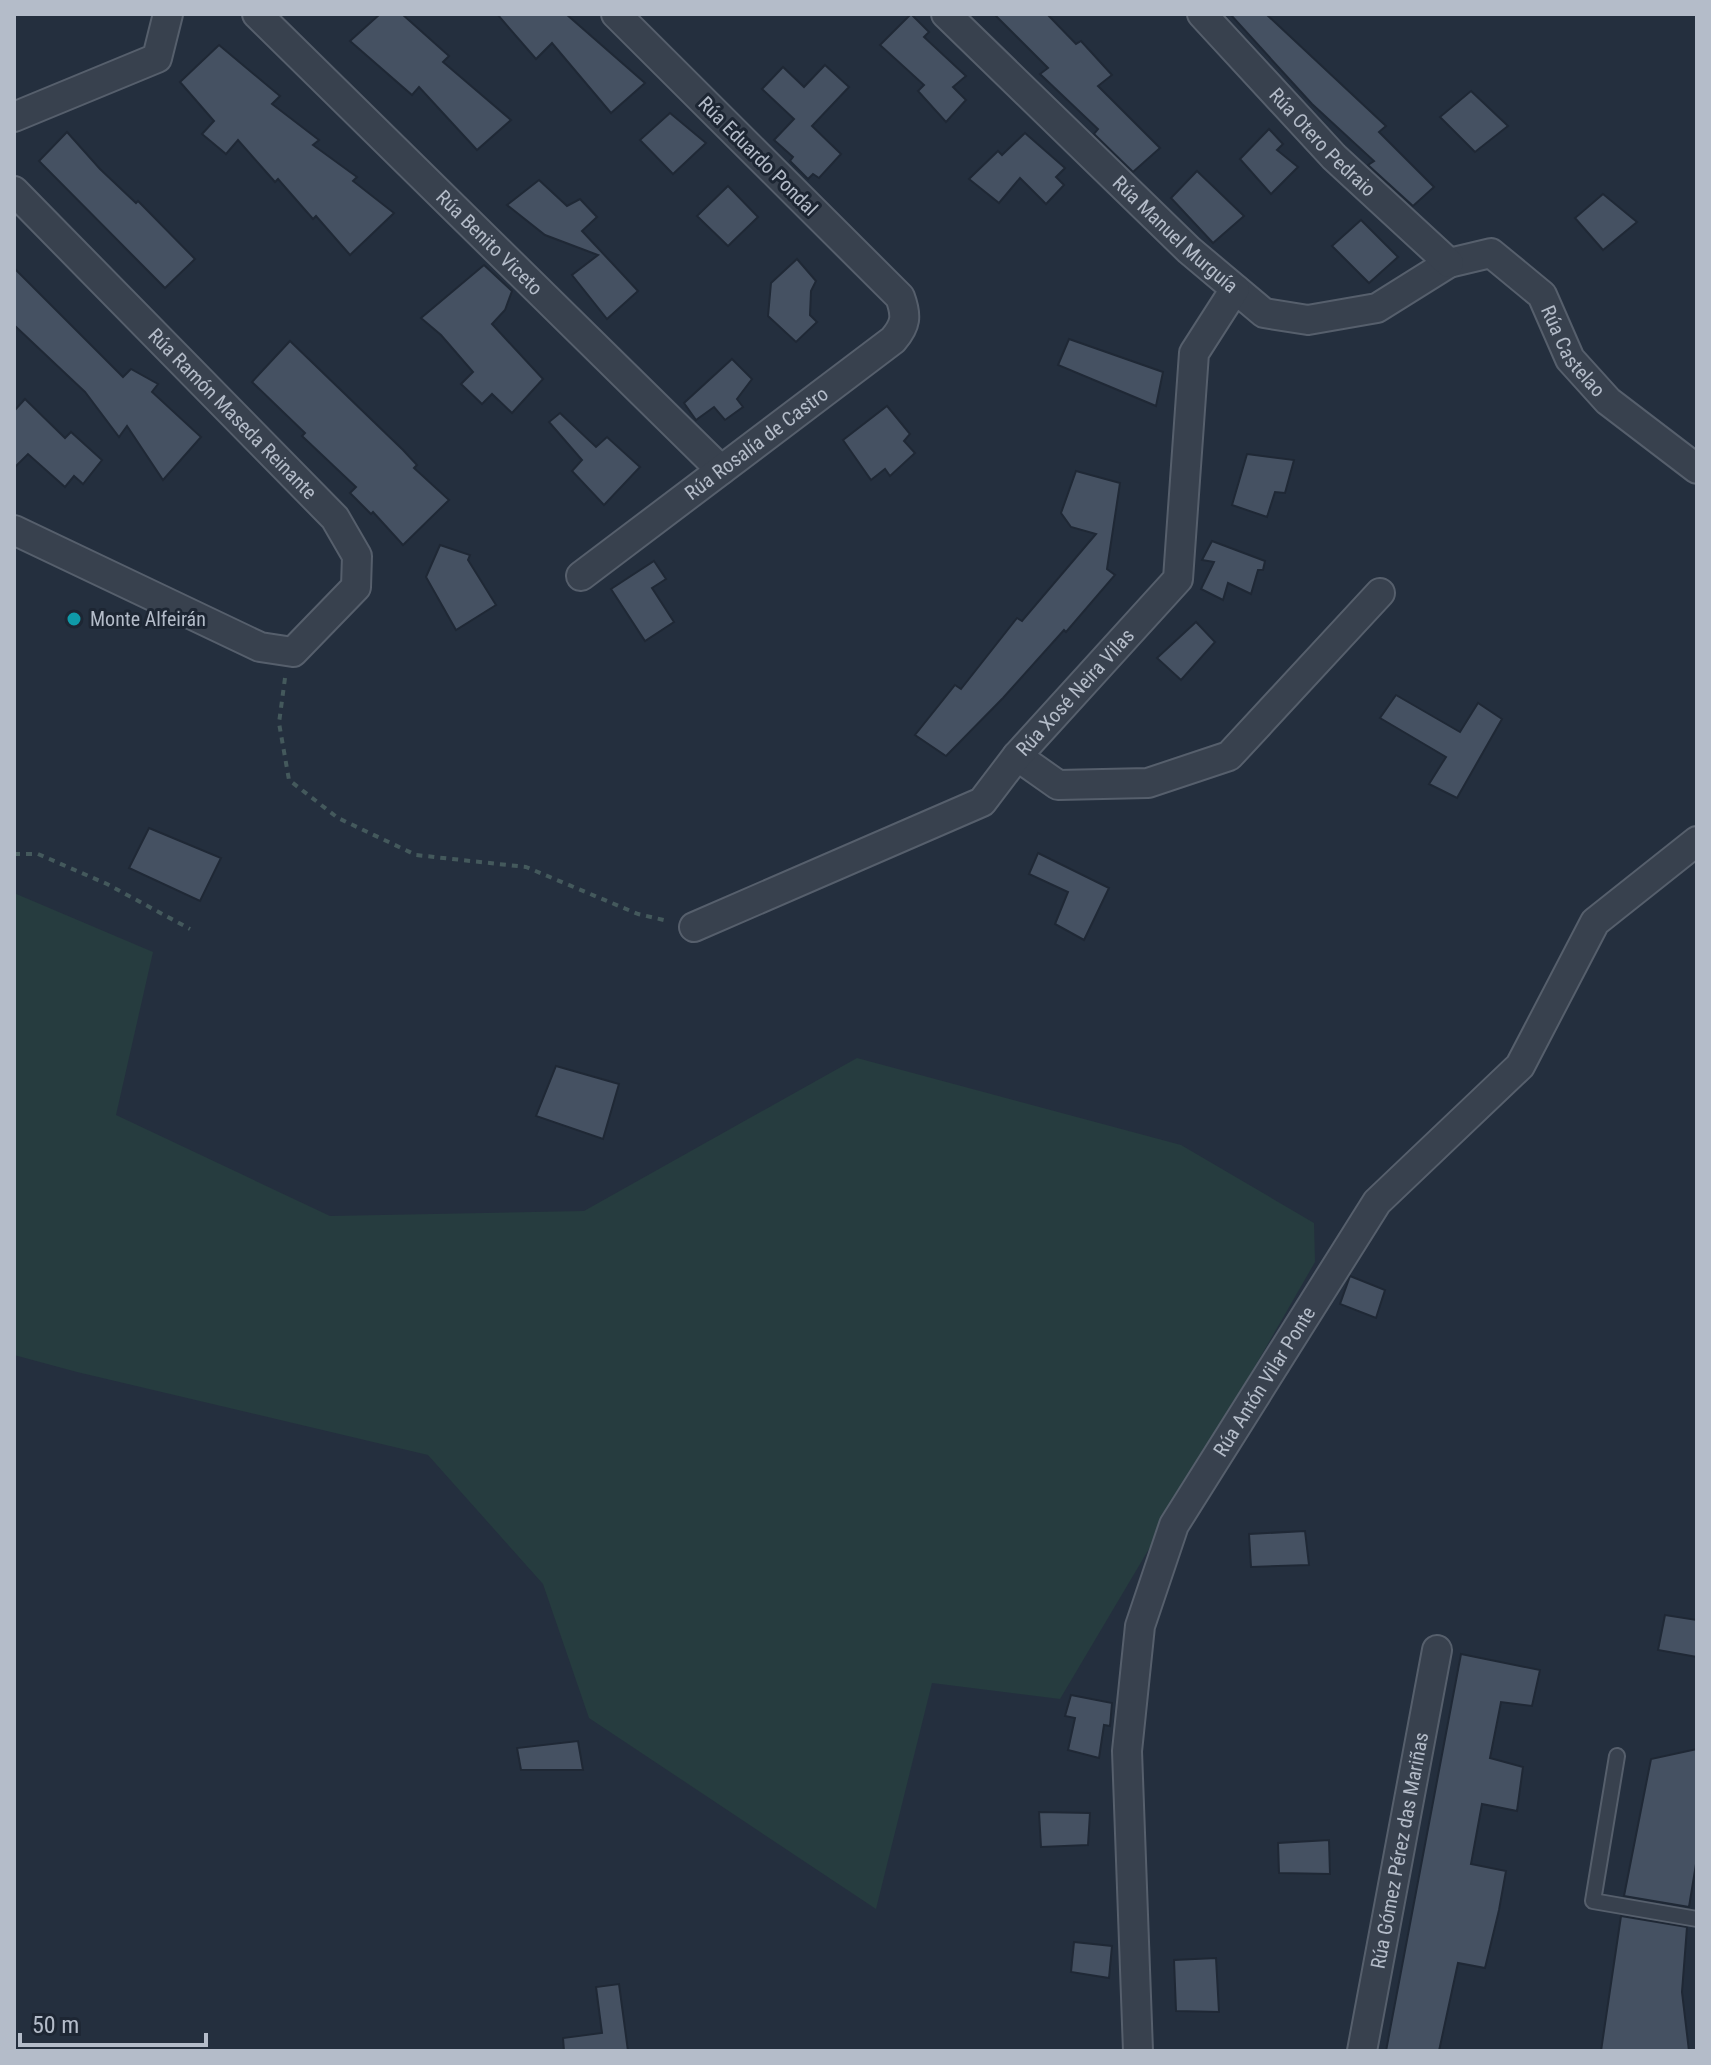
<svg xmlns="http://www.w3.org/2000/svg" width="1711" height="2065" font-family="'Roboto Condensed',sans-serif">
	<rect width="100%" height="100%" fill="#242f3e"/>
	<path fill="#263c3f" d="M14,893l139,59 -37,163 214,101 254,-5 273,-153 324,87 133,78 1,39 -127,221 -128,216 -128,-16 -56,226 -287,-191 -46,-134 -115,-129 -351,-83 -63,-17z"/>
	<g fill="#455162" stroke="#1f2835" stroke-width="2">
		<path d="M380,14h22l47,42 -6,6 68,58 -34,30 -58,-63 -7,8 -62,-54z"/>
		<path d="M497,14h69l79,69 -34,30 -59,-70 -16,16z"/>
		<path d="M911,14l18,18 -5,5 42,39 -13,11 13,13 -20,22 -28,-31 6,-6 -44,-40z"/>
		<path d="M994,14h53l29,30 5,-3 31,34 -14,11 62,62 -27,24 -39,-38 4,-5 -58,-55 8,-6z"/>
		<path d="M1230,14h36l120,112 -7,6 55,55 -21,19 -45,-41 6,-4 -62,-57z"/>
		<path d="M219,45l61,51 -8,8 47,36 -6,5 44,32 -4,4 41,32 -44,42 -34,-39 -3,3 -35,-40 -3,3 -37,-42 -12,14 -24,-20 12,-13 -34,-39z"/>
		<path d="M825,65l24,22 -37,39 29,28 -22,24 -6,-4 -5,5 -18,-18 3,-4 -19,-17 20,-21 -32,-30 21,-22 21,20z"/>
		<path d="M1471,91l37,35 -33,26 -35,-35z"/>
		<path d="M670,113l36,30 -33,31 -33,-34z"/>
		<path d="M1269,129l14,15 -6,6 21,17 -27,27 -31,-35z"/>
		<path d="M67,132l33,37 36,34 2,-2 57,58 -30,29 -126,-127z"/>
		<path d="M1025,133l40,35 -9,9 8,8 -18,19 -26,-26 -21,25 -30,-24 29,-28 4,4z"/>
		<path d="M1197,171l47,45 -31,27 -42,-45z"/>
		<path d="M539,180l28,26 13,-7 17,18 -15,14 56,60 -31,28 -35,-44 26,-20 -53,-20 -38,-30z"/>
		<path d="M728,186l30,31 -30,29 -31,-30z"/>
		<path d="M1603,194l34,28 -34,28 -28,-32z"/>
		<path d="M1361,220l37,37 -29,26 -37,-37z"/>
		<path d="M797,259l19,22 -5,10 -1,24 7,7 -21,20 -28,-26 3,-33z"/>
		<path d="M484,265l28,26 -7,19 -13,14 51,55 -31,34 -20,-19 -10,10 -21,-20 12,-12 -32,-37 -20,-17z"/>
		<path d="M14,268l109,109 8,-8 27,15 -6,8 49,45 -38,43 -36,-54 -8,11 -34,-45 -71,-67z"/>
		<path d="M1069,339l94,33 -7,34 -98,-41z"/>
		<path d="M290,341l113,109 14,15 -3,3 35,32 -46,45 -30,-33 -2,2 -21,-21 6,-6 -54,-51 3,-3 -53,-51z"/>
		<path d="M732,359l20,20 -15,20 6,8 -18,13 -11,-13 -18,13 -12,-17z"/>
		<path d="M25,399l40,39 6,-6 31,28 -19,24 -9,-8 -9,11 -37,-33 -14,14v-57z"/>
		<path d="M887,406l23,28 -6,7 11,12 -25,23 -5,-7 -14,11 -28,-40z"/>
		<path d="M560,413l36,34 11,-10 33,30 -36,38 -32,-34 10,-11 -33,-38z"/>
		<path d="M1247,454l47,6 -9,33 -10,-1 -8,25 -35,-12z"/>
		<path d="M1076,471l44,12 -13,86 8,6 -49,57 -2,-2 -61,68 -57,58 -31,-21 40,-50 6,4 56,-71 5,3 74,-87 -25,-7 -10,-14z"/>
		<path d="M1212,541l53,20 -2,9h-5l-7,24 -23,-11 -5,17 -22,-11 13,-27 -12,-2z"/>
		<path d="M440,545l30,10 -2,5 28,45 -40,25 -30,-53z"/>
		<path d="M654,561l12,18 -14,9 22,34 -29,19 -34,-52z"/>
		<path d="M1196,622l19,20 -34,38 -24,-22z"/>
		<path d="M1396,695l64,37 18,-29 24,16 -45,79 -28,-14 17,-27 -66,-39z"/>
		<path d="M149,828l72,30 -21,43 -71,-33z"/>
		<path d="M1038,853l71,35 -25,52 -29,-16 13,-32 -39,-18z"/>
		<path d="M556,1066l63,18 -16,55 -67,-23z"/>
		<path d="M1350,1276l35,14 -9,28 -36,-14z"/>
		<path d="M1305,1531l4,34 -58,2 -2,-33z"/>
		<path d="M1665,1615l32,5v37l-39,-7z"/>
		<path d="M1461,1654l79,16 -8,36 -31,-4 -11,56 33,9 -6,44 -35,-7 -11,60 35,7 -7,39 -14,58 -27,-5 -19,88h-53z"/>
		<path d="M1071,1695l41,8 -2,23 -6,-1 -5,33 -31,-8 7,-32 -10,-2z"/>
		<path d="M578,1741l5,29h-62l-4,-22z"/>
		<path d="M1697,1749v109l-8,49 -65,-11 27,-137z"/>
		<path d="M1039,1812l51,1 -2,32 -47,2z"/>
		<path d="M1329,1840l1,34 -51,-1 -1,-30z"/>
		<path d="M1621,1916l66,11 -5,65 7,59h-88z"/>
		<path d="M1074,1942l38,4 -3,32 -38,-6z"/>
		<path d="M1216,1958l3,54 -43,-1 -2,-51z"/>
		<path d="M619,1984l9,67h-64l-1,-13 39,-5 -6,-46z"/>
	</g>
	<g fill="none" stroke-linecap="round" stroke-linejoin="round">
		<defs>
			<path id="service" d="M1617,1756l-24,145 104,18"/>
			<g id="minor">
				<path id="s1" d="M257,14l464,456"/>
				<path id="s2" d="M946,14l243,236 75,63 44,7 69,-12 72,-45 42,-10 51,42 28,64 38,42 89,68"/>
				<path id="s3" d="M1202,14l132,143 115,106"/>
				<path d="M14,117l143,-59 11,-44"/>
				<path id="s4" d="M14,191l321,327 22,38 -1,31 -63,65 -33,-5 -246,-117"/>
				<path id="s5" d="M581,576l312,-236c13,-15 14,-24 7,-43l-284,-283"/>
				<path d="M1017,756l41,29 90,-2 81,-27 151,-163"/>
				<path id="s6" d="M694,927l288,-125 35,-46 161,-177 16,-226 41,-64"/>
				<path id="s7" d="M1138,2051l-11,-300 13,-125 34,-101 203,-323 143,-136 75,-144 102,-81"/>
				<path id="s8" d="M1362,2051l75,-401"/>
			</g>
		</defs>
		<use href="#service" stroke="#565f6c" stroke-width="18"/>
		<use href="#minor" stroke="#565f6c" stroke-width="32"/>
		<g stroke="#44595c" stroke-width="4" stroke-dasharray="6 6" stroke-linecap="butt">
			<path d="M285,678l-6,45 10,57 49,38 78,37 110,12 112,47 30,7"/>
			<path d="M14,854h24l69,30 83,45"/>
		</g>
		<use href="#service" stroke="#38414e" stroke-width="14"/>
		<use href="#minor" stroke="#38414e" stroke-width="28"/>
	</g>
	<circle fill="#0f9aa8" stroke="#1d2633" stroke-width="3" cx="74" cy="619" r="8"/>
	<g text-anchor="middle" stroke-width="6" stroke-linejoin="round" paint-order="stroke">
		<g font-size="20" fill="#b4bcc9" stroke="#1d2633">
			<text dy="7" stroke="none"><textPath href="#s3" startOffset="176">Rúa Otero Pedraio</textPath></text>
			<text transform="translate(758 156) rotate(45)" y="7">Rúa Eduardo Pondal</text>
			<text dy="7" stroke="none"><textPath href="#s2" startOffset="318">Rúa Manuel Murguía</textPath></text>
			<text dy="7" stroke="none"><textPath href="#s1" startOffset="326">Rúa Benito Viceto</textPath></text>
			<text dy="7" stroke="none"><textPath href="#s2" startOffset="810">Rúa Castelao</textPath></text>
			<text dy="7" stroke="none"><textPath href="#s4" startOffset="312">Rúa Ramón Maseda Reinante</textPath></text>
			<text dy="7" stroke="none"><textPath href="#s5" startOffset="220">Rúa Rosalía de Castro</textPath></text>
			<text dy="7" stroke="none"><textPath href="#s6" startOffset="458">Rúa Xosé Neira Vilas</textPath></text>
			<text dy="7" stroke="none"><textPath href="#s7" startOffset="702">Rúa Antón Vilar Ponte</textPath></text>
			<text dy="7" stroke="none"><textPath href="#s8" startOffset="204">Rúa Gómez Pérez das Mariñas</textPath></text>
		</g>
		<g font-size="20" fill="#b4bcc9" stroke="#1d2633" text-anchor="start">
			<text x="90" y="626">Monte Alfeirán</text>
		</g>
	</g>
	<rect width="1711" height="2065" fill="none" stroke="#b4bcc9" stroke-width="32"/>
	<path d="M20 2033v12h186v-12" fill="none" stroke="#b4bcc9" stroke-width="4"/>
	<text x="32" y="2033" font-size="24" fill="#b4bcc9" stroke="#1d2633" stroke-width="6" paint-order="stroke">50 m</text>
</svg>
